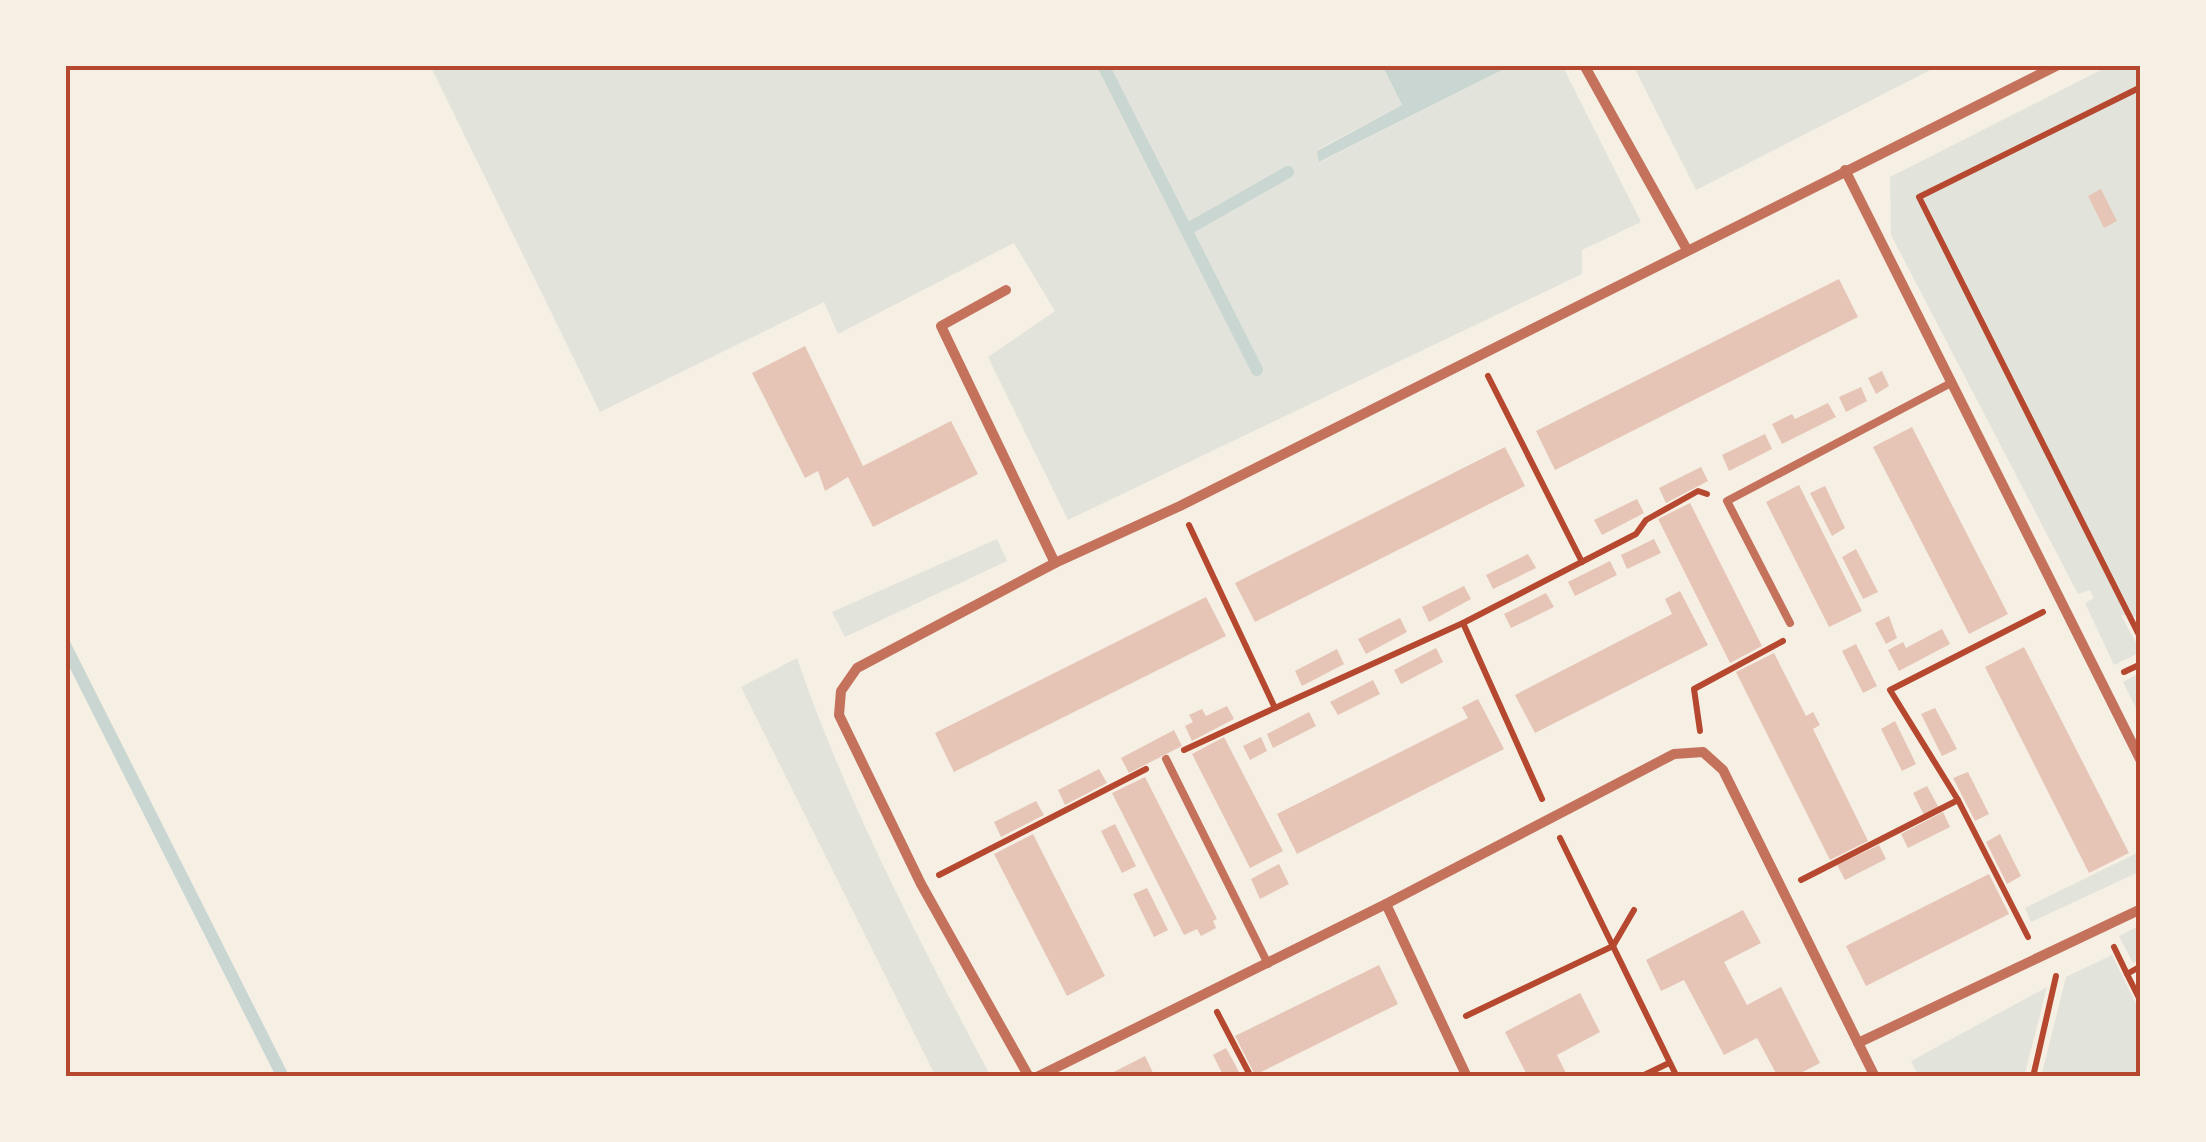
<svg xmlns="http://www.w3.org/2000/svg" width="2206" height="1142" font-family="'DejaVu Sans',sans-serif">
	<rect width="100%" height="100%" fill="#f6efe4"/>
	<g fill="#e2e4dc">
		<path d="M430,65h952l20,40 -85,45 3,12 192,-97h50l79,157 -59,28v24l-514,246 -80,-163 67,-46 -41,-68 -176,91 -14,-32 -224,110z"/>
		<path d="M1633,65h307l-244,125z"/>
		<path d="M2111,65h30v557l-3,-5 -17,-2 20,37 -27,13 -29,-62 9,-5 -4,-8 -12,4 -187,-359 -1,-58z"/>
		<path d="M997,539l10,22 -162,76 -13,-25z"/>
		<path d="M797,658c50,146 122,282 194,419h-55l-195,-390z"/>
		<path d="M2141,672v46l-18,-36z"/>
		<path d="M2141,851v20l-110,51 -6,-14z"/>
		<path d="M2141,925v34l-8,4 -14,-27z"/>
		<path d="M2112,955l29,59v63h-100l25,-100z"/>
		<path d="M2047,987l-23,90h-105l-8,-16z"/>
	</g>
	<path fill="#c9d6d2" d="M1382,65h130l-193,97 -2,-11 85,-46z"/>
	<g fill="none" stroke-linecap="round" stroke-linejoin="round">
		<g stroke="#c9d6d2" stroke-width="12">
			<path d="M1103,65l154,305"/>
			<path d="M1186,230l102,-58"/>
			<path d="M65,645l218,432"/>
		</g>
	</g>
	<g fill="#e6c5b7">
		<path d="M2101,189l16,32 -13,7 -16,-32z"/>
		<path d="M1839,279l19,38 -303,153 -19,-39z"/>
		<path d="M805,346l58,120 88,-45 27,53 -105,53 -25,-50 -23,14 -7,-20 -13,7 -53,-105z"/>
		<path d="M1882,371l7,15 -13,8 -8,-16z"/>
		<path d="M1861,387l6,14 -21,11 -7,-15z"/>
		<path d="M1828,403l8,14 -54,27 -10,-20 20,-10 3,5z"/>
		<path d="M1912,427l96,187 -39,20 -96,-187z"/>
		<path d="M1765,434l7,15 -43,22 -7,-16z"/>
		<path d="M1505,447l20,39 -270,136 -20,-39z"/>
		<path d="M1701,467l7,14 -42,22 -7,-15z"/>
		<path d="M1799,485l63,126 -33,16 -63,-125z"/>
		<path d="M1825,486l20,42 -13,8 -22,-43z"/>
		<path d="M1637,499l7,14 -42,22 -8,-15z"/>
		<path d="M1690,503l72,143 -32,17 -72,-144z"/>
		<path d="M1654,539l7,14 -34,16 -6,-14z"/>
		<path d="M1856,549l22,43 -15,7 -21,-42z"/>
		<path d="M1528,554l8,14 -43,21 -7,-14z"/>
		<path d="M1610,561l7,14 -42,21 -7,-14z"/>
		<path d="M1464,586l7,13 -42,23 -7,-15z"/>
		<path d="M1680,591l28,54 -173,88 -20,-38 157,-81 -7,-15z"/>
		<path d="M1546,593l8,14 -43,21 -7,-14z"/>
		<path d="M1206,597l20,39 -272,136 -19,-39z"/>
		<path d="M1889,616l8,22 -11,6 -11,-21z"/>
		<path d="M1400,618l7,14 -41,22 -8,-15z"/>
		<path d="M1942,629l8,15 -51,27 -11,-21 15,-8 3,6z"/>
		<path d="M1856,644l21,42 -14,7 -21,-42z"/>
		<path d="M2024,647l105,206 -40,20 -104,-206z"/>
		<path d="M1436,648l7,14 -42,22 -7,-14z"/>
		<path d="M1337,649l7,15 -42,22 -7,-15z"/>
		<path d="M1774,653l32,63 7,-4 7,13 -7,4 55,112 -38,19 -94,-188z"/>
		<path d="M1373,680l7,14 -42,21 -8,-13z"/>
		<path d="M1478,699l26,50 -207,105 -20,-40 191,-96 -6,-11z"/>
		<path d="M1227,706l7,13 -42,22 -7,-15 8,-4 -4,-7 13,-6 4,7z"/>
		<path d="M1935,708l22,41 -15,7 -21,-42z"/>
		<path d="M1309,712l7,14 -43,22 -6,-14z"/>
		<path d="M1895,721l21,43 -14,7 -21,-42z"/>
		<path d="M1174,730l8,16 -53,27 -8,-15z"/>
		<path d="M1224,737l59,114 -33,17 -58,-114z"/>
		<path d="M1261,737l6,14 -17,9 -7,-14z"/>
		<path d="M1099,769l8,14 -42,22 -7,-15z"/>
		<path d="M1968,772l21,42 -14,7 -22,-43z"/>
		<path d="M1145,777l72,142 -4,2 3,7 -15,8 -4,-7 -13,6 -72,-142z"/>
		<path d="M1927,786l12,22 -15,7 -11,-22z"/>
		<path d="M1036,801l8,14 -43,22 -7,-15z"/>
		<path d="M1943,812l7,15 -42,21 -7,-14z"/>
		<path d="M1115,824l21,42 -14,7 -21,-42z"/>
		<path d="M1033,834l72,142 -38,20 -73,-142z"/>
		<path d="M2000,834l21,42 -14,8 -21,-42z"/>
		<path d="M1879,845l7,14 -41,21 -8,-15z"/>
		<path d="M1279,864l10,20 -29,15 -9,-20z"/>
		<path d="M1989,874l20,40 -143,72 -20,-40z"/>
		<path d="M1147,888l21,42 -14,7 -21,-43z"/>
		<path d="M1743,910l18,33 -37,19 23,43 34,-18 39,76 -27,14h-15l-21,-39 -33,17 -40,-75 -23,11 -15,-31z"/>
		<path d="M1379,965l19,39 -143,71 -20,-39z"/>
		<path d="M1580,993l20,39 -43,23 11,22h-40l-23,-45z"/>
		<path d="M1226,1048l11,20 4,9h-17l-11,-22z"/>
		<path d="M1145,1056l10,21h-51z"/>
	</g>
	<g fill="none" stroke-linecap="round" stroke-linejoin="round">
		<g stroke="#b5482f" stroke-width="6">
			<path d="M2141,87l-222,110 222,442"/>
			<path d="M1488,376l94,186"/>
			<path d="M1463,623l173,-89 10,-14 52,-29 9,3"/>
			<path d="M2124,672l17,-8"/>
			<path d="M1275,708l188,-85 79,176"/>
			<path d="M1700,731l-6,-42 89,-48"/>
			<path d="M1184,750l91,-42 -86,-183"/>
			<path d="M1958,800l70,137"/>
			<path d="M1560,838l117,239"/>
			<path d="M939,875l207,-106"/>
			<path d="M1801,880l157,-80 -68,-110 153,-78"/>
			<path d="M2114,947l13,27 14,-8"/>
			<path d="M2127,974l14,28"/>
			<path d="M1217,1012l34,65"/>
			<path d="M1466,1016l147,-70 21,-36"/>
			<path d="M1640,1077l29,-14"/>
			<path d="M2033,1077l23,-101"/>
		</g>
		<g stroke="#c5725c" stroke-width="8">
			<path d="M1790,623l-63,-122 224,-118"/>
			<path d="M1166,759l102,205"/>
		</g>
		<g stroke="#c5725c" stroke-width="10">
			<path d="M1584,65l102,183"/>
			<path d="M1845,170l296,591"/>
			<path d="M1006,290l-65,36 114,237"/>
			<path d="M1386,904l81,173"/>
			<path d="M1858,1043l283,-134"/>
			<path d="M1029,1077l-108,-193 -82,-169 2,-24 16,-23 198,-105 125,-57 878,-441"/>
			<path d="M1037,1077l349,-173 288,-150 29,-2 20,18 152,307"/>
		</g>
	</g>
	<rect width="2206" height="1142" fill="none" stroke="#f6efe4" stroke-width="135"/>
	<rect x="68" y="68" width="2070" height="1006" fill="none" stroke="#b5482f" stroke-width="4"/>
</svg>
